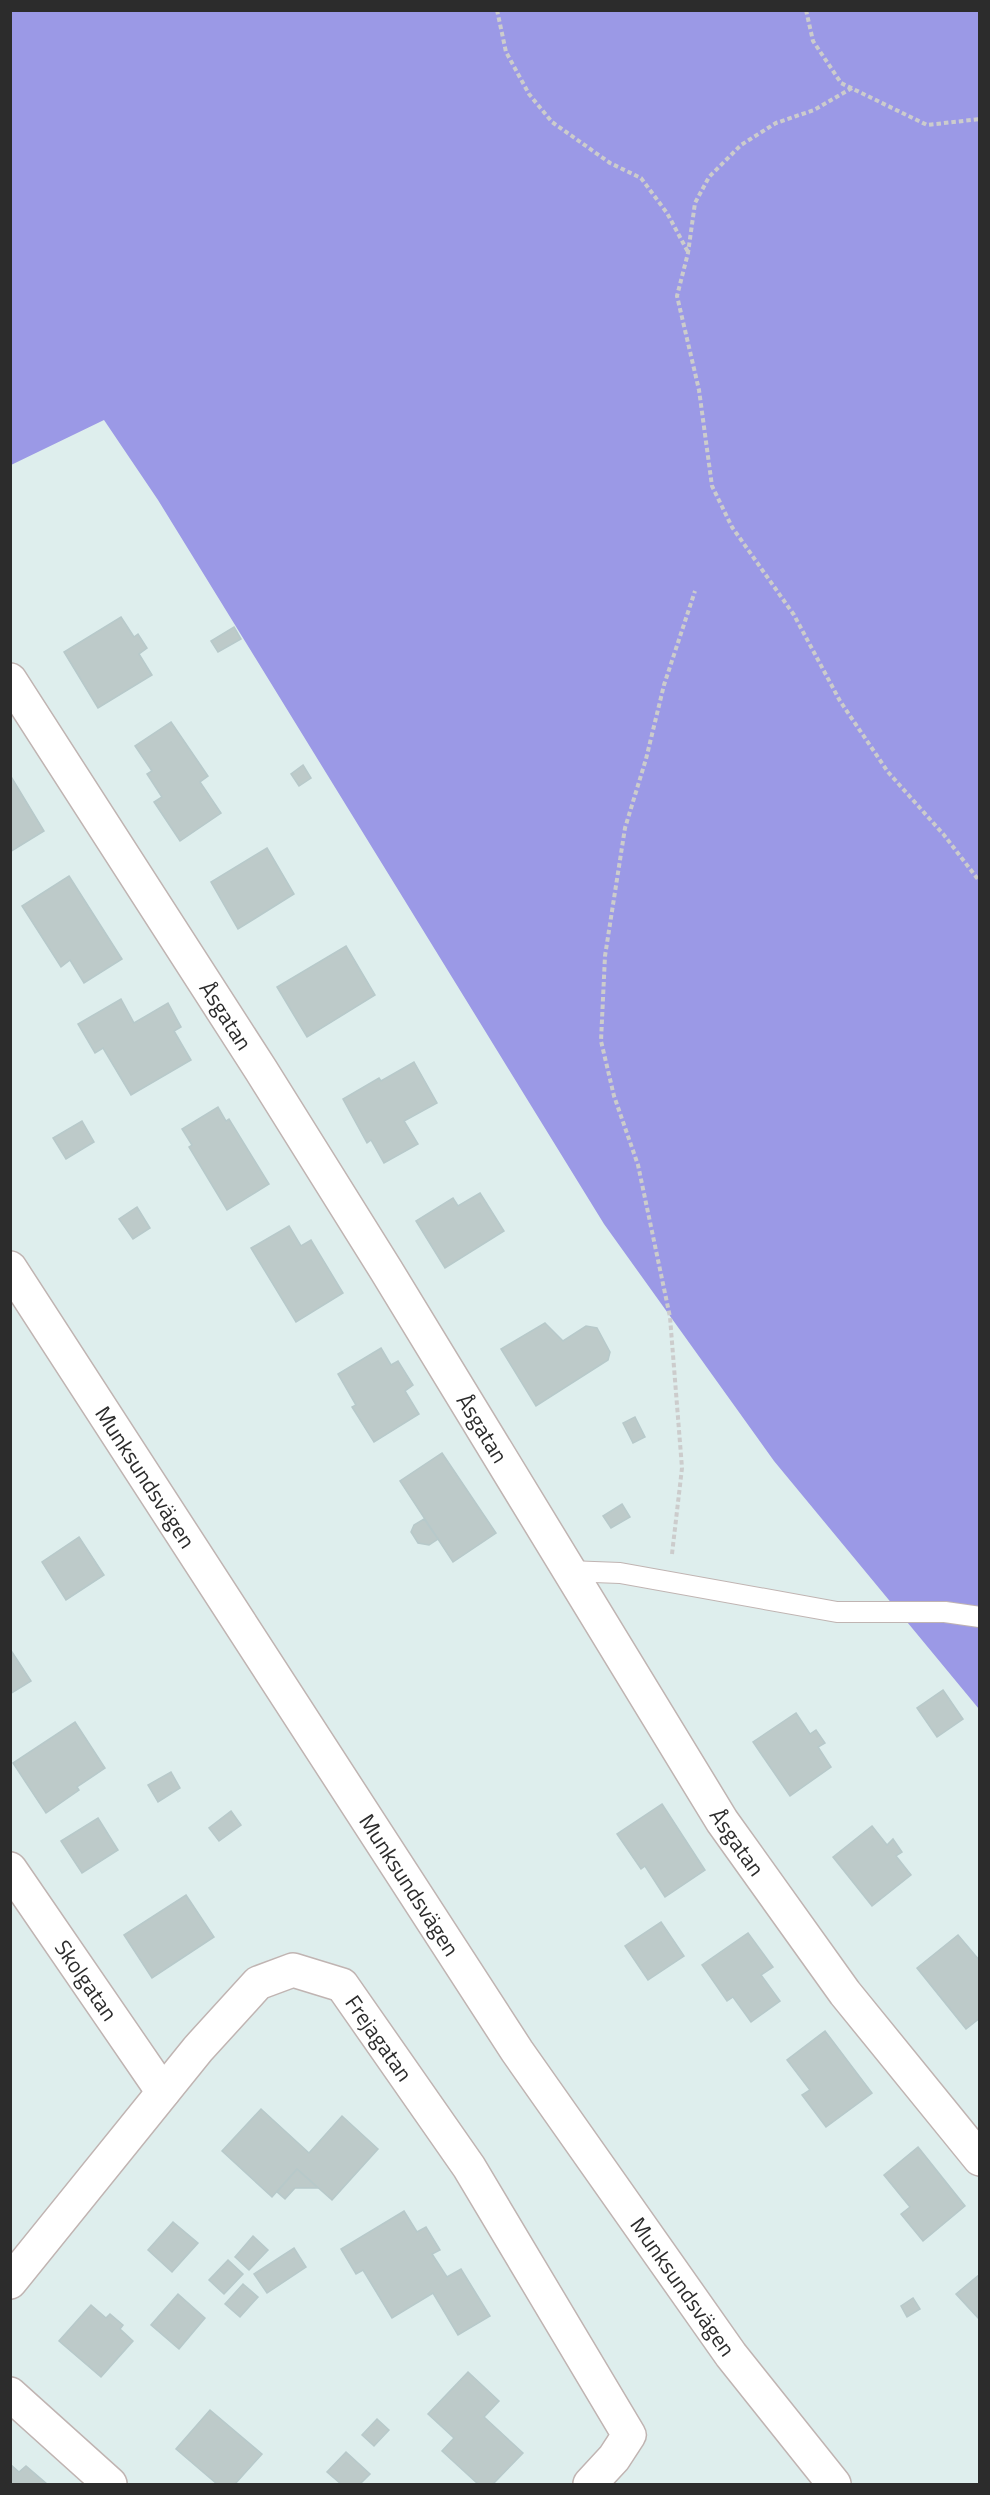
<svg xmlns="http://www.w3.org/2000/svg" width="990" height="2495" font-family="'Titillium Web',sans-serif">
	<rect width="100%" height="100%" fill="#deeeed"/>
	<path fill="#9b99e6" d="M11,11h968v1698l-205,-248 -170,-237 -446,-724 -54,-80 -93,45z"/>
	<g fill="#bdcac9" stroke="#b7c9ca" stroke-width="1.5">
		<path d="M121,617l13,20 4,-3 9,14 -8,6 13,21 -54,33 -34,-56z"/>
		<path d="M234,627l7,12 -23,13 -7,-11z"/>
		<path d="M171,722l37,54 -8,6 21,31 -41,28 -26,-39 8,-5 -15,-23 5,-3 -17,-25z"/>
		<path d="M303,765l8,13 -12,8 -8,-12z"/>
		<path d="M10,775l34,56 -34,21z"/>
		<path d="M267,848l27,46 -56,35 -27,-47z"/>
		<path d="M69,876l53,83 -38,24 -14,-23 -9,7 -39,-61z"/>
		<path d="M346,946l29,49 -68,42 -30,-50z"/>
		<path d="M121,999l13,24 34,-20 13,24 -7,4 17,29 -60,35 -28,-47 -8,5 -17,-29z"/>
		<path d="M414,1062l23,41 -33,18 14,23 -34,19 -13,-23 -4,3 -24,-44 36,-21 2,3z"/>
		<path d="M218,1107l8,14 3,-2 40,65 -42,26 -38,-63 3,-2 -10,-16z"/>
		<path d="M82,1121l12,21 -28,17 -13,-21z"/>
		<path d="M480,1193l24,38 -59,37 -29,-47 37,-23 5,8z"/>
		<path d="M137,1207l13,21 -17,11 -14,-20z"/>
		<path d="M289,1226l12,20 10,-6 32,53 -47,29 -45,-74z"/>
		<path d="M545,1323l18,18 23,-15 11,2 13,24 -2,8 -72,46 -35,-57z"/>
		<path d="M381,1348l10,17 7,-4 15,24 -8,6 14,23 -45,28 -22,-35 4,-2 -18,-31z"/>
		<path d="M635,1417l10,20 -12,6 -10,-20z"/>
		<path d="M442,1453l54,80 -43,29 -53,-81z"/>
		<path d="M622,1504l8,13 -19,11 -8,-12z"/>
		<path d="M424,1519l14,20 -9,6 -11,-2 -7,-11 3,-7z"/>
		<path d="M79,1537l25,38 -38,25 -24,-38z"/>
		<path d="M10,1649l21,32 -21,13z"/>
		<path d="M943,1690l20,29 -26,18 -20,-29z"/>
		<path d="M796,1713l14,21 6,-4 9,13 -7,4 13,20 -41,29 -37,-54z"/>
		<path d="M75,1722l30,46 -28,19 2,3 -33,23 -33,-50z"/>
		<path d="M171,1772l9,16 -22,14 -10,-17z"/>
		<path d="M662,1804l43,66 -40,27 -20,-31 -4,3 -24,-35z"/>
		<path d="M231,1811l10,14 -22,16 -10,-13z"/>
		<path d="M98,1818l20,32 -36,23 -21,-32z"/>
		<path d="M872,1826l15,19 6,-6 9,13 -6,4 15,19 -39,31 -39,-49z"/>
		<path d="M186,1895l28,42 -62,41 -28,-43z"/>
		<path d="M661,1922l23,34 -36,24 -23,-34z"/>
		<path d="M748,1933l25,34 -12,8 19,26 -29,21 -18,-25 -6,4 -25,-36z"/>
		<path d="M958,1935l22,26v57l-14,11 -49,-61z"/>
		<path d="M825,2031l47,62 -46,34 -24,-32 8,-5 -23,-30z"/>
		<path d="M261,2109l48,44 33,-37 36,33 -46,51 -35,-31 -25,28 -50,-46z"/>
		<path d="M918,2147l47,59 -42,35 -22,-27 9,-7 -26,-32z"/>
		<path d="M297,2169l21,19h-23l-10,11 -8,-7z"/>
		<path d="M404,2211l13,21 9,-5 14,23 -8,4 15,23 14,-8 29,47 -32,19 -25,-42 -41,25 -29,-48 -7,4 -15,-25z"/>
		<path d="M173,2222l25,21 -26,29 -24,-22z"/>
		<path d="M253,2236l15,14 -19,20 -14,-13z"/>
		<path d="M294,2248l12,19 -39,26 -13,-19z"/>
		<path d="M228,2260l15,14 -19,20 -15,-14z"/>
		<path d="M980,2274v46l-24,-26z"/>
		<path d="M243,2284l15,13 -18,20 -15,-13z"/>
		<path d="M178,2294l27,24 -26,31 -28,-24z"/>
		<path d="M913,2298l7,11 -13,8 -6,-11z"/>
		<path d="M91,2305l15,13 4,-4 13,11 -3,4 13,12 -32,36 -42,-36z"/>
		<path d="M468,2372l31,29 -15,16 39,36 -30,31h-15l-36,-33 12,-13 -26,-24z"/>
		<path d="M210,2410l52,44 -27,30h-18l-41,-35z"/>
		<path d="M377,2419l12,11 -15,16 -12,-11z"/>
		<path d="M346,2452l24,22 -10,10h-19l-14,-12z"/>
		<path d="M10,2464l9,8 7,-6 21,18h-37z"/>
	</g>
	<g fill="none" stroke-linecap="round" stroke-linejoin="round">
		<defs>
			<path id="lane" d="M568,1571l52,2 217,39h108l35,5"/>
			<g id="street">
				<path id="s1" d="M10,680l251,390 125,200 336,551 123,172 135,166"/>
				<path id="s2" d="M10,1869l153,223"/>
				<path id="s3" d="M10,2282l188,-233 60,-66 35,-13 49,15 127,182 160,268 -15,23 -24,26"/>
				<path d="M10,2394l100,90"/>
			</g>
			<g id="secondary">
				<path id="s4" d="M10,1268l507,783 214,304 103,129"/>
			</g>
		</defs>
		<use href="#lane" stroke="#c0b4b2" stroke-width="22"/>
		<use href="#street" stroke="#c0b4b2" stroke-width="36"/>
		<use href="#secondary" stroke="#c0b4b2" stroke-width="36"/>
		<g stroke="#ccc" stroke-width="4" stroke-dasharray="4.5 3" stroke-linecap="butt">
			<path d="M497,10l9,42 23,42 23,28 58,41 31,15 26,35 21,39"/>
			<path d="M806,10l7,31 28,42 86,42 53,-6"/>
			<path d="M852,88l-38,22 -38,13 -35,22 -32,32 -14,26 -7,50 -11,43 22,94 13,96 20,41 62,88 46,86 48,71 56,63 36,47"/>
			<path d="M672,1554l10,-86 -12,-151 -32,-152 -24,-69 -13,-55 4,-85 20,-128 21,-69 18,-74 31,-94"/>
		</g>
		<use href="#lane" stroke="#fff" stroke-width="20"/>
		<use href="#street" stroke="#fff" stroke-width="33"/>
		<use href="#secondary" stroke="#fff" stroke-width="33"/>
	</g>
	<g text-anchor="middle" stroke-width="5" stroke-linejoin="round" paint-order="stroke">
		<g font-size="22" fill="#2c2c2c" stroke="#fff">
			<text dy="8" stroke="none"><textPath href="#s1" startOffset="399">Åsgatan</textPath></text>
			<text dy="8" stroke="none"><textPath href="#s1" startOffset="885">Åsgatan</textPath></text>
			<text dy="8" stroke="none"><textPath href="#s4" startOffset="249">Munksundsvägen</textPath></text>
			<text dy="8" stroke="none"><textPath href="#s1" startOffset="1371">Åsgatan</textPath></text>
			<text dy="8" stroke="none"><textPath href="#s4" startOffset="735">Munksundsvägen</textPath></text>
			<text dy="8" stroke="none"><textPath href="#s2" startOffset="135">Skolgatan</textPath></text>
			<text dy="8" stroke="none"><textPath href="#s3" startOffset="542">Frejagatan</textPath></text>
			<text dy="8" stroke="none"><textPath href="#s4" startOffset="1221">Munksundsvägen</textPath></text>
		</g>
	</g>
	<rect width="990" height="2495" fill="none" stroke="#2c2c2c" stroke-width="24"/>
</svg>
